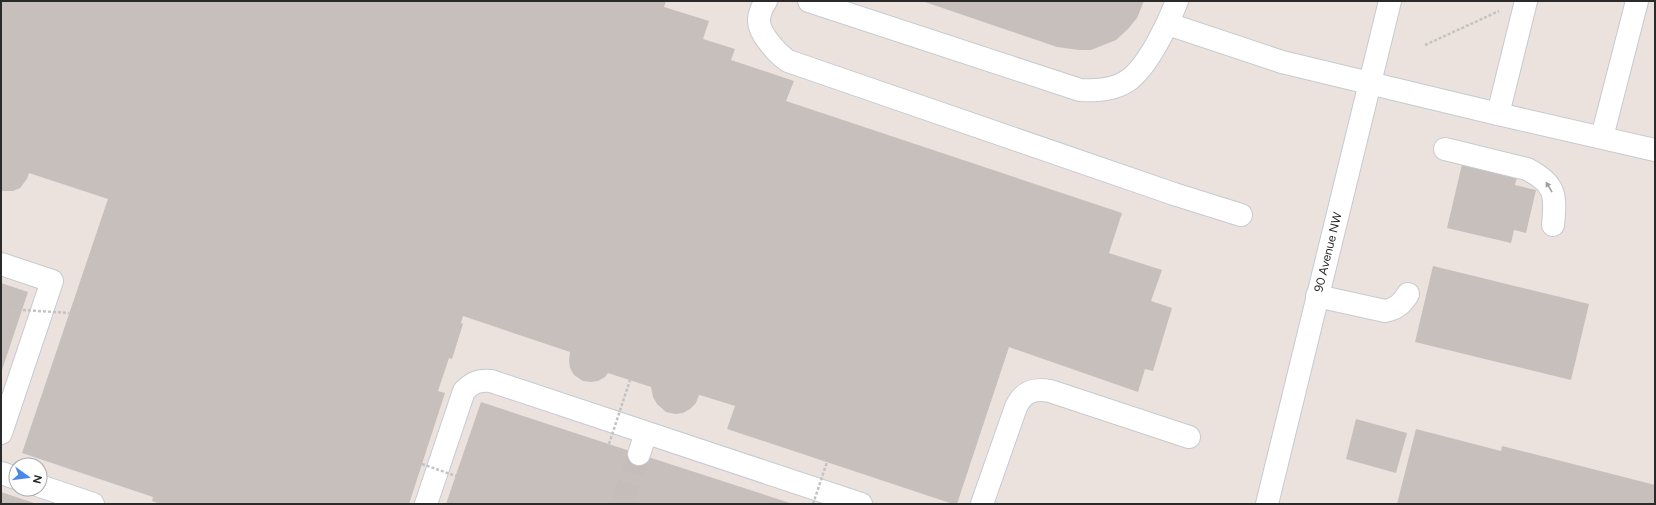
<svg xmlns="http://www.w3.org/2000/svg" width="1656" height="505" font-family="Figtree,sans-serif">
	<rect width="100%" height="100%" fill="#ebe2dd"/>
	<g fill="#c6bfbc">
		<path d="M1,1h665l-2,6 45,14 -6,18 32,10 -4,11 63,21 -8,20 336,112 -13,40 53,17 -11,31 21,7 -19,63 -8,-2 -7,23 -129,-45 -52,157h-4l-226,-75 8,-23 -32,-10 -4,-1 -3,8 -6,6 -7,4 -8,1 -9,-2 -9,-8 -4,-7 -2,-10 -43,-14 -3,4 -7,4 -7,1 -8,-1 -9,-6 -4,-7 -1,-7 1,-9 -107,-36 -2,7 2,1 -11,35 -3,-1 -11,33 7,2 -36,111h-248l-9,-3 1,-4 -131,-44 86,-254 -79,-26 -2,6 -7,9 -7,3h-12z"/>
		<path d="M922,1h222l-7,17 -9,11 -12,11 -25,10h-12l-22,-3z"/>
		<path d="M1464,156l54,18 -3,11 21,5 -10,43 -12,-3 -3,13 -64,-15z"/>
		<path d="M1433,266l156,38 -18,76 -156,-38z"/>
		<path d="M1,283l27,9 -27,81z"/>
		<path d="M481,402l158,52 154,50h-347z"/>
		<path d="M1356,419l51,14 -11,40 -50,-14z"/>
		<path d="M1416,429l85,22 1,-5 153,39v19h-258z"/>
		<path d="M1,492l36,12h-36z"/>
	</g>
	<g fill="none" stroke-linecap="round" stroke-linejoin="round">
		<path stroke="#c4bdb9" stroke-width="22" stroke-dasharray="22 11" stroke-linecap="butt" d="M622,504l17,-50"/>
		<defs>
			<g id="minor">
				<path d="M766,1c-4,6 -7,13 -7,20 0,13 19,33 29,40l386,133 67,21"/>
				<path d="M809,1l271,89c16,1 36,0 50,-11 19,-15 38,-55 47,-78"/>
				<path d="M1168,24l114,38 216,52 157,36"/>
				<path d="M1498,114l28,-113"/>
				<path d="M1602,137l35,-136"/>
				<path d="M1445,149l82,20c29,15 29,26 26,56"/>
				<path d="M1,264l51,17 -51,152"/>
				<path d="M1317,296l68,15c11,-2 17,-7 23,-17"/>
				<path d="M639,454l7,-21"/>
				<path d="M1,473l15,5"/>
				<path d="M40,486l53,18"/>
				<path d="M426,504l38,-113c9,-9 15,-11 27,-10l370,123"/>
				<path d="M982,504l34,-97c7,-15 17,-19 34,-16l139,46"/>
				<path d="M1267,504l123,-503"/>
			</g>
		</defs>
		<use href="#minor" stroke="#c5cad2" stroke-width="24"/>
		<g stroke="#c3c3c3" stroke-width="2.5" stroke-dasharray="3 2" stroke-linecap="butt">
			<path d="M1425,45l74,-34"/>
			<path d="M1,312l17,-2"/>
		</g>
		<use href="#minor" stroke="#fff" stroke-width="22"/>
		<g stroke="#c3c3c3" stroke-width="2.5" stroke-dasharray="3 2" stroke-linecap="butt">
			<path d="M23,310l46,3"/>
			<path d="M609,444l21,-64"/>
			<path d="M422,464l34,12"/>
			<path d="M813,504l14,-42"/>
		</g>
	</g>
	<defs><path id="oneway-solid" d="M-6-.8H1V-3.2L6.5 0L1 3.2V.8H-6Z"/></defs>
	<use fill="#9f9f9f" href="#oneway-solid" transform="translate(1549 187) rotate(-121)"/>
	<g text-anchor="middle" stroke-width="3" stroke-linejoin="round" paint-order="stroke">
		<g font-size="12" fill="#2a2a2a" stroke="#fff">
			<text transform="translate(1328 252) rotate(-76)" y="4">90 Avenue NW</text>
		</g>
	</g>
	<rect width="1656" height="505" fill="none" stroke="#2a2a2a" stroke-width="4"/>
	<g transform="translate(28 477) rotate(104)"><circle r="19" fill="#ffffff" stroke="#aaaaaa"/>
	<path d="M0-3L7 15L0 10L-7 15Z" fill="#4a87eb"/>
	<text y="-6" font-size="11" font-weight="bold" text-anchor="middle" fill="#2a2a2a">N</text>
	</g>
</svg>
